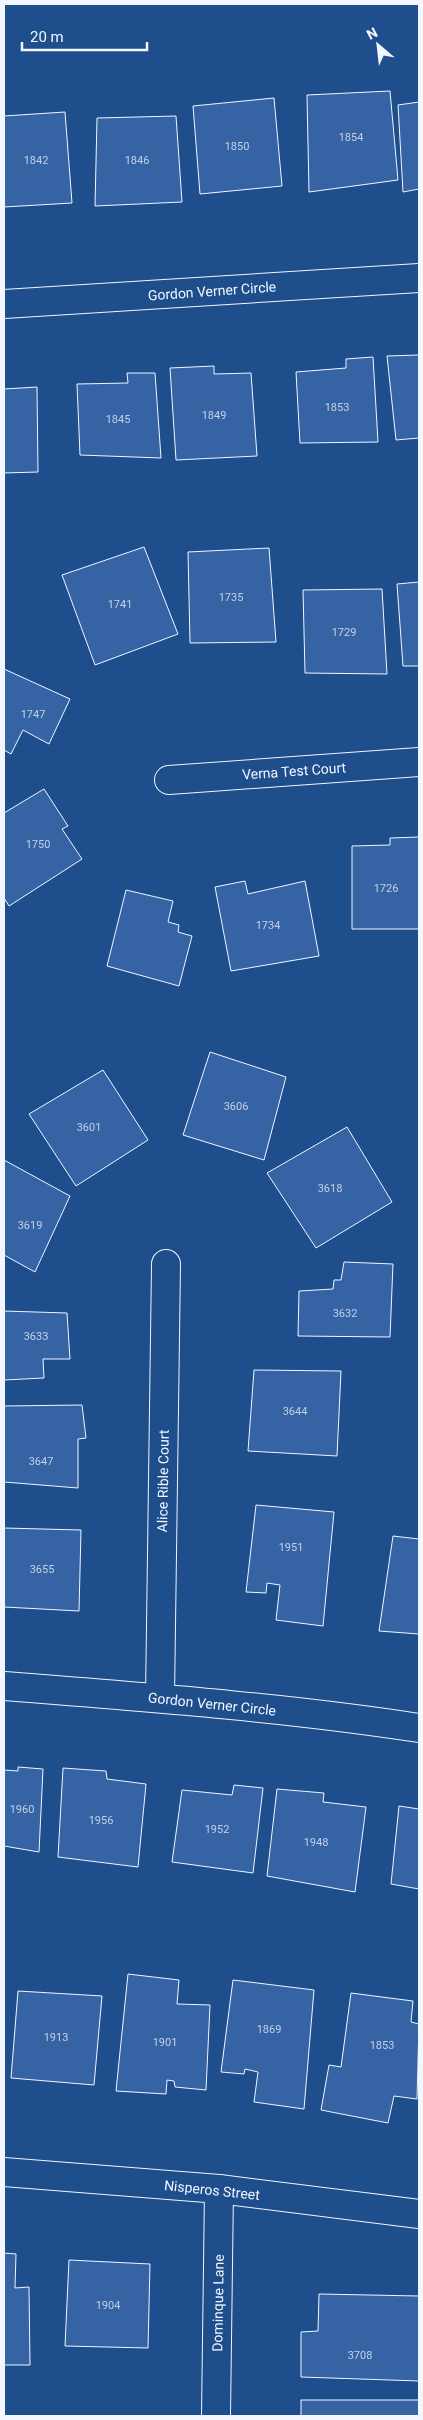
<svg xmlns="http://www.w3.org/2000/svg" width="423" height="2420" font-family="Roboto,sans-serif">
	<rect width="100%" height="100%" fill="#1f4e8c"/>
	<g fill="#3563a3" stroke="#f2f6ff">
		<path d="M390,91l8,89 -89,12 -2,-97z"/>
		<path d="M274,98l8,88 -82,8 -7,-88z"/>
		<path d="M419,102v87l-16,3 -5,-87z"/>
		<path d="M65,112l7,91 -68,4v-91z"/>
		<path d="M176,116l6,86 -87,4 2,-88z"/>
		<path d="M419,355v83l-23,2 -9,-84z"/>
		<path d="M373,357l5,85 -78,1 -4,-71 50,-4v-9z"/>
		<path d="M214,366v8l37,-1 6,83 -81,4 -6,-92z"/>
		<path d="M127,373h28l6,85 -81,-3 -3,-71 51,-1z"/>
		<path d="M37,387l1,85 -34,1v-84z"/>
		<path d="M144,547l34,87 -83,31 -33,-90z"/>
		<path d="M269,548l7,94 -86,1 -2,-91z"/>
		<path d="M419,582v84h-16l-6,-82z"/>
		<path d="M382,589l5,85 -82,-1 -2,-83z"/>
		<path d="M4,669l66,30 -21,45 -26,-14 -12,24 -7,-4z"/>
		<path d="M44,789l24,37 -6,3 20,30 -73,47 -5,-8v-85z"/>
		<path d="M419,837v92h-67v-83l38,-1v-7z"/>
		<path d="M245,881l3,13 57,-13 14,75 -88,15 -16,-84z"/>
		<path d="M126,890l47,11 -5,21 11,3 -1,7 14,4 -13,50 -72,-20z"/>
		<path d="M210,1052l76,25 -22,83 -81,-25z"/>
		<path d="M103,1070l45,70 -72,46 -47,-72z"/>
		<path d="M347,1127l45,75 -76,46 -49,-75z"/>
		<path d="M4,1160l66,36 -35,76 -31,-17z"/>
		<path d="M344,1262l49,2 -3,73 -92,-1 1,-45 34,-2 1,-9h7z"/>
		<path d="M4,1311l63,2 3,46h-27l1,19 -40,2z"/>
		<path d="M254,1370l87,1 -4,85 -89,-5z"/>
		<path d="M82,1405l4,33 -8,1v49l-74,-6v-76z"/>
		<path d="M256,1505l78,7 -11,114 -47,-6 4,-35 -13,-2 -1,10 -20,-1z"/>
		<path d="M4,1528l77,2 -2,81 -75,-4z"/>
		<path d="M393,1536l26,3v95l-40,-3z"/>
		<path d="M18,1767l25,2 -4,83 -35,-6v-76l14,1z"/>
		<path d="M63,1768l43,3 1,8 39,5 -8,83 -80,-10z"/>
		<path d="M234,1785l29,3 -10,85 -81,-11 10,-72 50,5z"/>
		<path d="M277,1789l47,4 -1,9 43,5 -11,85 -88,-16z"/>
		<path d="M399,1806l20,3v80l-28,-5z"/>
		<path d="M128,1974l51,6 -2,24 33,1 -4,85 -31,-3 -1,-6 -7,-1 -1,14 -50,-3z"/>
		<path d="M233,1980l81,10 -10,119 -50,-7 4,-30 -13,-3 -1,5 -23,-2z"/>
		<path d="M18,1991l84,5 -8,89 -83,-7z"/>
		<path d="M351,1993l62,8 -2,21 8,2 -2,75 -23,-3 -6,27 -67,-13 8,-45 12,2z"/>
		<path d="M4,2253l12,1 -1,34 14,-1 1,78h-26z"/>
		<path d="M69,2260l81,4 -2,84 -83,-2z"/>
		<path d="M319,2294l100,2v85l-118,-4v-45l17,-1z"/>
		<rect x="301" y="2400" width="118" height="16"/>
	</g>
	<g fill="none" stroke-linecap="round" stroke-linejoin="round">
		<defs>
			<g id="minor">
				<path d="M4,304l415,-26"/>
				<path d="M169,780l250,-18"/>
				<path d="M4,1686c138,11 278,21 415,42"/>
				<path d="M160,1698l6,-434"/>
				<path d="M4,2172l215,17 200,25"/>
				<path d="M216,2416l3,-227"/>
			</g>
		</defs>
		<use href="#minor" stroke="#f2f6ff" stroke-width="30"/>
		<use href="#minor" stroke="#1f4e8c" stroke-width="28"/>
	</g>
	<g text-anchor="middle" stroke-width="4" stroke-linejoin="round" paint-order="stroke">
		<g font-size="11" fill="#c3d1e8">
			<text x="351" y="141">1854</text>
			<text x="237" y="150">1850</text>
			<text x="36" y="164">1842</text>
			<text x="137" y="164">1846</text>
			<text x="337" y="411">1853</text>
			<text x="214" y="419">1849</text>
			<text x="118" y="423">1845</text>
			<text x="231" y="601">1735</text>
			<text x="120" y="608">1741</text>
			<text x="344" y="636">1729</text>
			<text x="33" y="718">1747</text>
			<text x="38" y="848">1750</text>
			<text x="386" y="892">1726</text>
			<text x="268" y="929">1734</text>
			<text x="236" y="1110">3606</text>
			<text x="89" y="1131">3601</text>
			<text x="330" y="1192">3618</text>
			<text x="30" y="1229">3619</text>
			<text x="345" y="1317">3632</text>
			<text x="36" y="1340">3633</text>
			<text x="295" y="1415">3644</text>
			<text x="41" y="1465">3647</text>
			<text x="291" y="1551">1951</text>
			<text x="42" y="1573">3655</text>
			<text x="22" y="1813">1960</text>
			<text x="101" y="1824">1956</text>
			<text x="217" y="1833">1952</text>
			<text x="316" y="1846">1948</text>
			<text x="269" y="2033">1869</text>
			<text x="56" y="2041">1913</text>
			<text x="165" y="2046">1901</text>
			<text x="382" y="2049">1853</text>
			<text x="108" y="2309">1904</text>
			<text x="360" y="2359">3708</text>
		</g>
		<g font-size="14" fill="#f2f6ff" stroke="#1f4e8c">
			<text transform="translate(212 291) rotate(-4)" y="5">Gordon Verner Circle</text>
			<text transform="translate(294 771) rotate(-4)" y="5">Verna Test Court</text>
			<text transform="translate(163 1481) rotate(-89)" y="5">Alice Rible Court</text>
			<text transform="translate(212 1704) rotate(6)" y="5">Gordon Verner Circle</text>
			<text transform="translate(212 2190) rotate(6)" y="5">Nisperos Street</text>
			<text transform="translate(218 2303) rotate(-89)" y="5">Dominque Lane</text>
		</g>
	</g>
	<rect width="423" height="2420" fill="none" stroke="#f2f6ff" stroke-width="10"/>
	<g transform="translate(378 45) rotate(332)" stroke="#1f4e8c" stroke-width="4" paint-order="stroke">
	<path d="M0-4L9 19L0 12L-9 19Z" fill="#f2f6ff"/>
	<text y="-8" font-size="14" font-weight="bold" text-anchor="middle" fill="#f2f6ff">N</text>
	</g>
	<path d="M22 42v8h125v-8" fill="none" stroke="#f2f6ff" stroke-width="2.5"/>
	<text x="30" y="42" font-size="15" fill="#f2f6ff" stroke="#1f4e8c" stroke-width="4" paint-order="stroke">20 m</text>
</svg>
